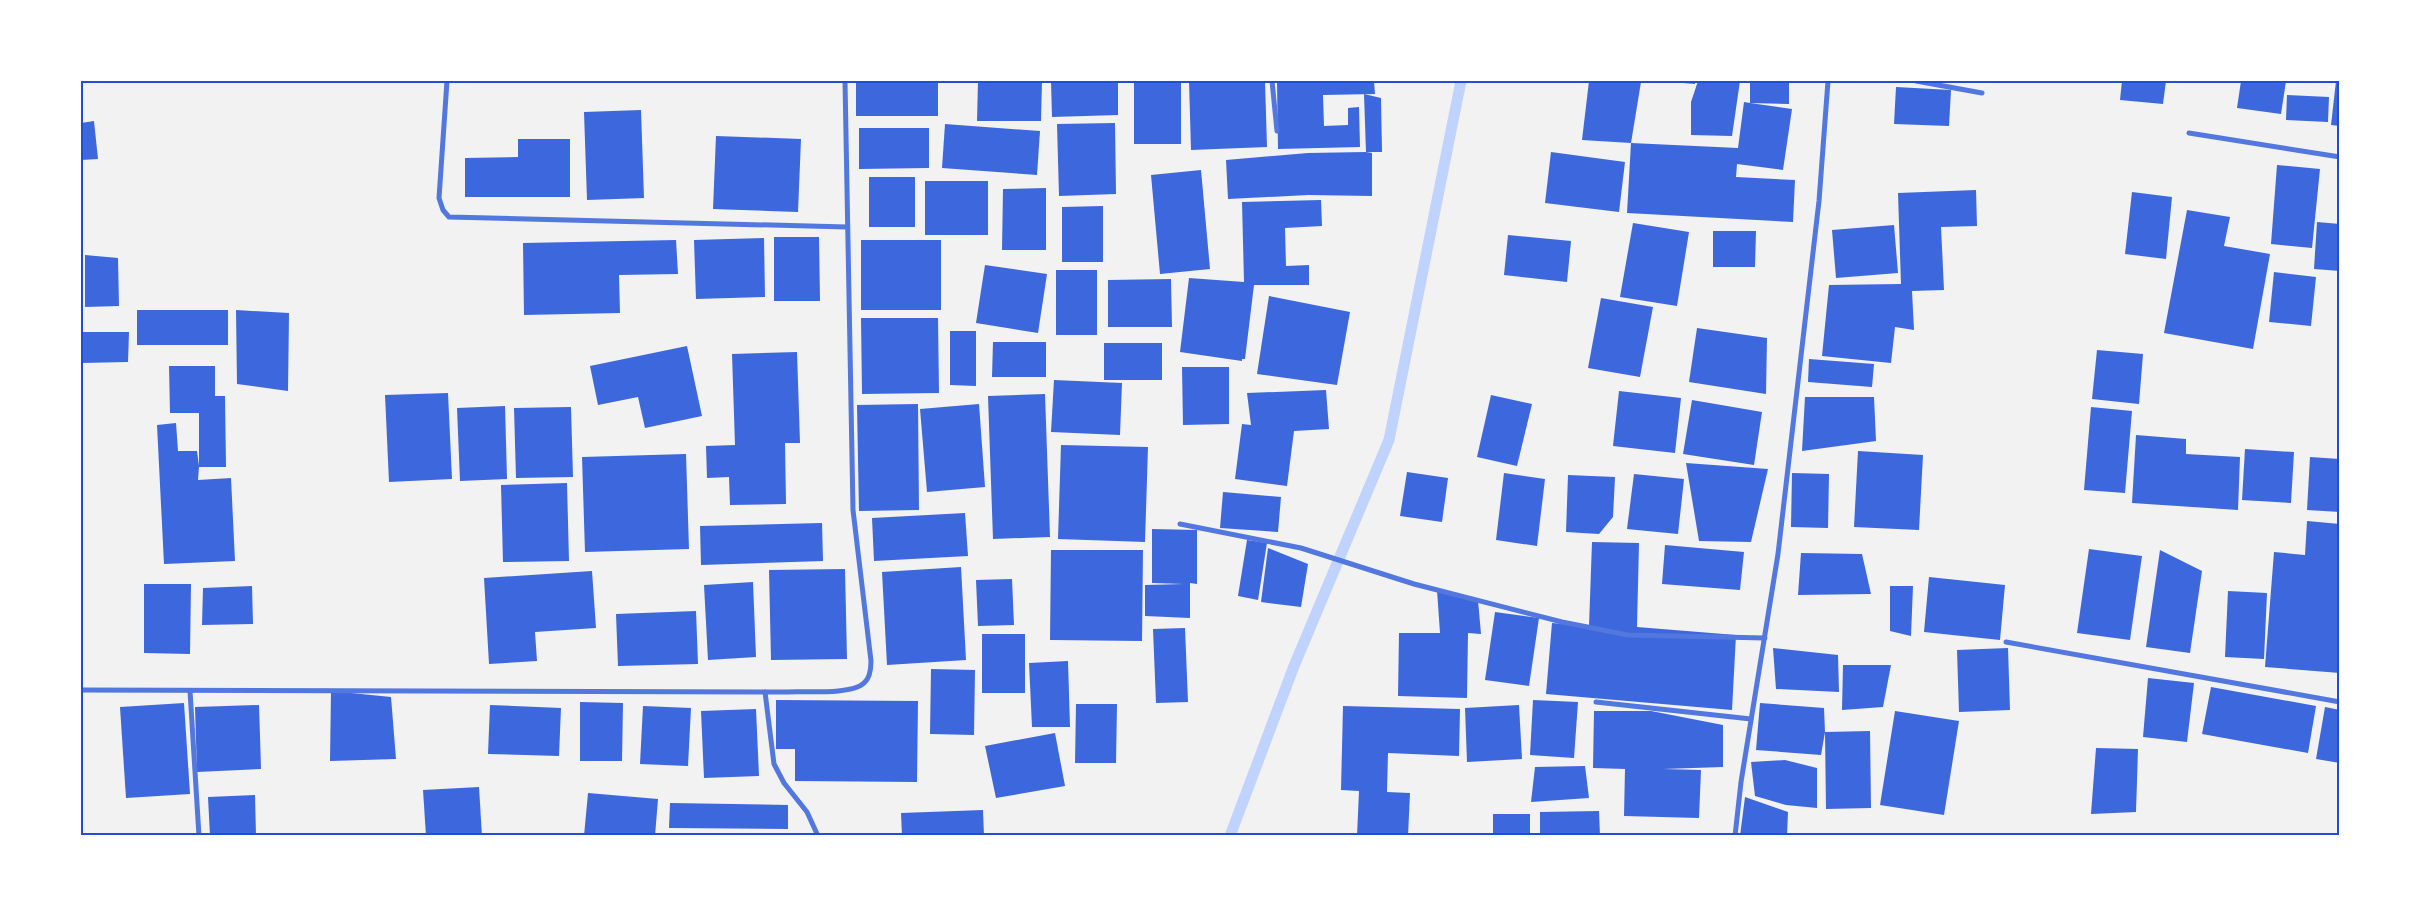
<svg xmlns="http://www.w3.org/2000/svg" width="2421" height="917" font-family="'Source Serif 4',serif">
	<rect width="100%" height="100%" fill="#f2f2f2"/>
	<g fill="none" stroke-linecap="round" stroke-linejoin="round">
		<path stroke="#bfd3fe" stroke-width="11" d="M1230,836l64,-170 95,-226 72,-359"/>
	</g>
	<g fill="#3d67dc">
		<rect x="856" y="81" width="82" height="35"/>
		<path d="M978,81h64l-1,40h-64z"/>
		<path d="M1051,81h67v34l-66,2z"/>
		<rect x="1134" y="81" width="47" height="63"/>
		<path d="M1189,81h76l2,66 -76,3z"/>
		<path d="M1277,81h97l1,13 -52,1 1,31 24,-1v-17l11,-1 1,40 -82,2z"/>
		<path d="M1589,81l52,1 -10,61 -49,-3z"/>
		<path d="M1659,81h36v3z"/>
		<path d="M1698,81h42l-8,55 -41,-1v-33z"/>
		<path d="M1750,81h39v23l-39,-1 42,6 -9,61 -46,-6 -1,13 59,3 -2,42 -166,-9 4,-70 107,5 6,-46 6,1z"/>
		<path d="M2122,81h44l-3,23 -43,-4z"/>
		<path d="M2241,81h45l-5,33 -44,-6z"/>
		<path d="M2336,81h4v45l-9,-1z"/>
		<path d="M1896,87l55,3 -2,36 -55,-2z"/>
		<path d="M1364,94l17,4 1,54h-16z"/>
		<path d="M2287,95l42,2 -1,25 -42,-2z"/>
		<path d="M641,110l3,88 -57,2 -3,-88z"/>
		<path d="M94,121l4,38 -17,1v-37z"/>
		<path d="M1115,123l1,71 -57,2 -2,-72z"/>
		<path d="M945,124l95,7 -3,44 -95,-7z"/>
		<path d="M859,128h70v40l-70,1z"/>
		<path d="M716,136l85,3 -3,73 -85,-3z"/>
		<path d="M518,139h52v58h-105v-39l53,-1z"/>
		<path d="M1366,152l6,1v43l-64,-1 -80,4 -2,-39 82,-7z"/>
		<path d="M1551,152l74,10 -6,50 -74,-9z"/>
		<path d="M2277,165l43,4 -8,79 -41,-4z"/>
		<path d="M1201,170l9,99 -50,5 -9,-99z"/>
		<rect x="869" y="177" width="46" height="50"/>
		<rect x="925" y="181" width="63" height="54"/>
		<path d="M1046,188v62h-44l1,-61z"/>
		<path d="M1976,190l1,36 -36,1 3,63 -32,1 2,39 -19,-3 -4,36 -69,-7 7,-71 72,-1 -3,-91z"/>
		<path d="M2132,192l40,5 -6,62 -41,-5z"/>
		<path d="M1321,200l1,26 -37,2 1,38 23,-1v20h-55l-9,74h-3v2l-62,-9 9,-74 55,4 -2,-80z"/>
		<path d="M1103,206v56h-41v-55z"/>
		<path d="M2187,210l43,7 -6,29 46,8 -17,95 -89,-16z"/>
		<path d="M2317,222l23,2v47l-26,-2z"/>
		<path d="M1633,223l56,9 -12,74 -57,-9z"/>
		<path d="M1894,225l4,48 -62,5 -4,-48z"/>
		<path d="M1713,231h43l-1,36h-42z"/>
		<path d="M1508,235l63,6 -4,41 -63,-7z"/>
		<path d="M774,237h45l1,64h-46z"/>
		<path d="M764,238l1,59 -69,2 -2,-59z"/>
		<path d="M676,240l2,34 -59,1 1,38 -96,2 -1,-72z"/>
		<rect x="861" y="240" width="80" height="70"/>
		<path d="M85,255l33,3 1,48 -34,1z"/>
		<path d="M985,265l62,9 -9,59 -62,-10z"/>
		<rect x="1056" y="270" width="41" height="65"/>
		<path d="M2274,272l42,5 -5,49 -42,-4z"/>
		<path d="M1171,279l1,48h-64v-47z"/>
		<path d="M1269,296l81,16 -13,73 -80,-11z"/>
		<path d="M1601,298l52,9 -13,70 -52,-9z"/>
		<rect x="137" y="310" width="91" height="35"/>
		<path d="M236,310l53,3 -1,78 -51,-7z"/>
		<path d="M861,318h77l1,75 -77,1z"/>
		<path d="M1697,328l70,10 -1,56 -77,-12z"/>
		<path d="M950,331h26v55l-26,-1z"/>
		<path d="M81,332h48l-1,30 -47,1z"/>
		<path d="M993,342h53v35h-54z"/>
		<rect x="1104" y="343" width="58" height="37"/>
		<path d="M687,346l15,70 -57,12 -7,-31 -40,8 -8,-39z"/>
		<path d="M2097,350l46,4 -4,50 -47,-5z"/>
		<path d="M797,352l3,91h-15l1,61 -56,1 -1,-28 -22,1 -1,-32 29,-1 -3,-91z"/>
		<path d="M1809,359l65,5 -2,23 -64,-5z"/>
		<path d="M169,366h46v30h10l1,71h-27l-1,13 33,-2 4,83 -71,3 -7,-139 19,-2 2,28h19l2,15v-53h-29z"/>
		<path d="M1182,367h47v57l-46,1z"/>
		<path d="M1054,380l68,3 -2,52 -69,-3z"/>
		<path d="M1326,390l3,39 -35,2 -7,55 -52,-7 7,-55 9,1 -4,-32z"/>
		<path d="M1619,391l62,7 -6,55 -62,-7z"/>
		<path d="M448,393l4,86 -63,3 -4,-87z"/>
		<path d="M1045,394l5,143 -57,2 -5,-143z"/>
		<path d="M1491,395l41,9 -15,62 -40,-9z"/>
		<path d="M1805,397h69l2,44 -74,10z"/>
		<path d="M1692,400l70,12 -8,53 -71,-11z"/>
		<path d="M918,404l1,106 -60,1 -2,-106z"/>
		<path d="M979,404l6,83 -58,5 -7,-83z"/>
		<path d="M505,406l2,73 -47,2 -3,-73z"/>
		<path d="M571,407l2,70 -57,1 -2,-70z"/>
		<path d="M2091,407l41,4 -7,82 -41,-3z"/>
		<path d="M2136,435l50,4v15l54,3 -2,53 -106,-7z"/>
		<path d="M1061,445l87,2 -3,95 -87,-3z"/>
		<path d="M2245,449l49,3 -3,51 -49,-3z"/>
		<path d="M1858,451l65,4 -4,75 -65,-3z"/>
		<path d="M686,454l3,95 -104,3 -3,-95z"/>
		<path d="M2310,457l30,2v53l-33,-2z"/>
		<path d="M1686,463l82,6 -17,73 -52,-1z"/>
		<path d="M1407,472l41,6 -6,44 -42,-6z"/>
		<path d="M1504,473l41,6 -8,67 -41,-6z"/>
		<path d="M1792,473l37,1 -1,54 -37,-1z"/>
		<path d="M1634,474l50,5 -6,55 -51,-5z"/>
		<path d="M1568,475l47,2 -2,40 -14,17 -33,-2z"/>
		<path d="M567,483l2,78 -66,1 -2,-77z"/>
		<path d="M1223,492l58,5 -3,35 -58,-4z"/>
		<path d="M965,513l3,43 -94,5 -2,-43z"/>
		<path d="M2307,521l33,3v149l-75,-6 9,-115 31,3z"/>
		<path d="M822,523l1,38 -122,4 -1,-39z"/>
		<path d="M1152,529l45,1v54l-7,-1v35l-45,-2v-31l39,-1 -32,-1z"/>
		<path d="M1247,540l20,3 -9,57 -20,-4z"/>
		<path d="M1592,542l47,1 -2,84 99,8 -4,75 -186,-16 6,-71 37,3z"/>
		<path d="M1665,545l79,7 -4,38 -78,-6z"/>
		<path d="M1268,548l40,16 -7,43 -40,-5z"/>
		<path d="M2089,549l53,7 -12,84 -53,-7z"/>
		<path d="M1051,550h92l-1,91 -92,-1z"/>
		<path d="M2160,550l42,21 -12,82 -44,-6z"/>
		<path d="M1801,553l61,1 9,40 -73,1z"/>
		<path d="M961,567l5,93 -79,5 -5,-93z"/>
		<path d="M845,569l2,90 -76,1 -2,-90z"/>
		<path d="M592,571l4,57 -61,4 2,29 -48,3 -5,-86z"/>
		<path d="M1929,577l76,8 -5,55 -76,-8z"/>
		<path d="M1012,579l2,46 -36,1 -2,-46z"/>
		<path d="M753,582l3,75 -48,3 -4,-75z"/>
		<path d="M144,584h47l-1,70 -46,-1z"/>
		<path d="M252,586l1,38 -51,1 1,-37z"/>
		<path d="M1890,586h23l-2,50 -21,-5z"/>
		<path d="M1437,590l41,10 3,34 -13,-1 -1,65 -69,-2 1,-63h41z"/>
		<path d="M2228,591l39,2 -3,66 -39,-2z"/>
		<path d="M696,611l2,53 -80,2 -2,-52z"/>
		<path d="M1495,612l44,6 -10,68 -44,-6z"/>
		<path d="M1185,628l3,74 -32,1 -3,-74z"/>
		<rect x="982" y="634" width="43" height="59"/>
		<path d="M1773,648l65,7 1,37 -63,-3z"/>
		<path d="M2008,648l2,62 -51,2 -2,-62z"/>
		<path d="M1068,661l2,66h-38l-3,-64z"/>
		<path d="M1843,665h48l-8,42 -41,3z"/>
		<path d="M931,669l44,1 -1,65 -44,-1z"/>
		<path d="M2148,678l46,5 -7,59 -44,-5z"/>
		<path d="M2211,687l105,19 -8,47 -106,-19z"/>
		<path d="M331,691l60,6 5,62 -66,2z"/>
		<path d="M776,700l142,1 -1,81 -122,-1v-32h-19z"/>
		<path d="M1533,700l45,2 -4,56 -44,-3z"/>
		<path d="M580,702l43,1 -1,58h-42z"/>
		<path d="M184,703l6,91 -64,4 -6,-91z"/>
		<path d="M1760,703l64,5 1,24 -4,23 -65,-5z"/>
		<path d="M1076,704h41l-1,59h-41z"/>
		<path d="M259,705l2,64 -64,3 -2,-65z"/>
		<path d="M490,705l71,3 -2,48 -71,-2z"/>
		<path d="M1519,705l3,54 -55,3 -2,-54z"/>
		<path d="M643,706l48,2 -3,58 -48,-2z"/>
		<path d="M1343,706l117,3 -1,47 -71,-3 -1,39 23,1 -2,43h-51l2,-45 -18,-1z"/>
		<path d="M2325,707l15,3v53l-24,-4z"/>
		<path d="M756,709l3,67 -55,2 -3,-67z"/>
		<path d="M1594,711h57l72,14v42l-60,2 38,1 -2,48 -75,-2 1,-47 -32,-1z"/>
		<path d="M1895,711l64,10 -15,94 -64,-10z"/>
		<path d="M1870,731l1,77 -45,1 -1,-77z"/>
		<path d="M1055,733l10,53 -69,12 -11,-52z"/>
		<path d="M2096,748l42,1 -2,63 -45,2z"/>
		<path d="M1785,760l32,8v40l-31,-3 -31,-9 -4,-34z"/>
		<path d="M1585,766l4,32 -58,4 4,-35z"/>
		<path d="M479,787l3,49h-56l-3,-46z"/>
		<path d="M588,793l70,6 -3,37h-71z"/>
		<path d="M255,795l1,41h-46l-2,-39z"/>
		<path d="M1745,797l43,15 -1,24h-47z"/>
		<path d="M670,803l118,2v24l-119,-1z"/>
		<path d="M983,810l1,26h-82l-1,-23z"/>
		<path d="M1599,811l1,25h-60v-24z"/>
		<rect x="1493" y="814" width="37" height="22"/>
	</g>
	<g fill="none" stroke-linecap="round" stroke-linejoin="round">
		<g stroke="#5277de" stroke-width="5">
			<path d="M447,81l-8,117 4,12 6,7 398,10"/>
			<path d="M1272,81l5,50"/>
			<path d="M1916,81l66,12"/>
			<path d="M2189,133l151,24"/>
			<path d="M1180,524l121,24 113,36 148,38 66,13 137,3"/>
			<path d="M2006,642l334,60"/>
			<path d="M81,690l706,2c18,-1 65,3 77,-9 6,-5 7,-14 7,-22l-18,-151 -8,-429"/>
			<path d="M190,691l9,145"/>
			<path d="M765,692l9,72 10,19 23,29 11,24"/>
			<path d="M1596,702l155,17"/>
			<path d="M1735,836l6,-54 37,-228 41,-353 9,-120"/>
		</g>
	</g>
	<rect width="2421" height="917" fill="none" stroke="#ffffff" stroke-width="165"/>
	<rect x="82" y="82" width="2256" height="752" fill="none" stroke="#1d4ed8" stroke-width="2"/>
</svg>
